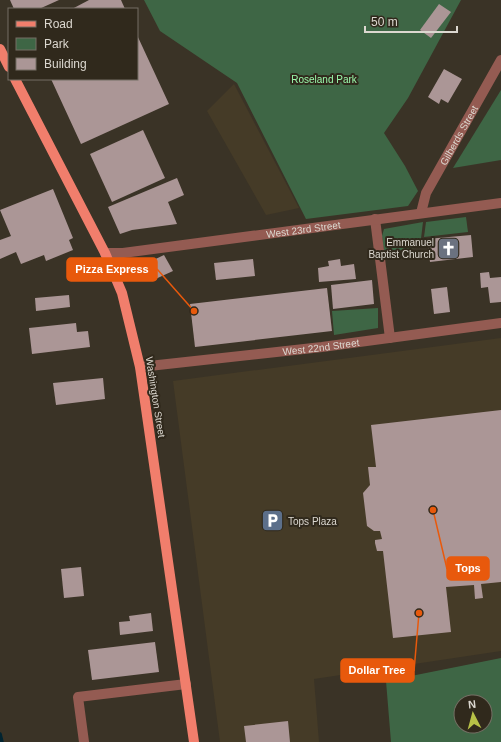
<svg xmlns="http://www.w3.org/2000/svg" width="501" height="742" font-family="Helvetica,sans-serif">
	<rect width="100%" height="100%" fill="#3a3326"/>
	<g fill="#453b27">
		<path d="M234,84l65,124 -33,7 -59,-104z"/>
		<path d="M501,338v313l-187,28 5,63h-99l-47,-361z"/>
	</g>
	<g fill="#3e6645" fill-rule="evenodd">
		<path d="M144,0h317l-53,98 -24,35 21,33 13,25 -10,15 -102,13 -69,-136 -77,-52z"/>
		<path d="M501,90v70l-48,8z"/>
		<path d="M466,217l2,15 -44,5 2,-15z"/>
		<path d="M423,222l-3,25 -36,6 -2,-17 2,-7z"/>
		<path d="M378,308v20l-44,7 -2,-24z"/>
		<path d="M501,658v84h-110l-5,-61zM461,702h24v24h-24z"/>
	</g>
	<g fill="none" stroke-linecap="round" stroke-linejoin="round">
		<path stroke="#012430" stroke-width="3.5" d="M0,734l2,8"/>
	</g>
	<g fill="#ab9696">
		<path d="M10,0h49l-20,9h-25z"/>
		<path d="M89,0h32l4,9h-53z"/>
		<path d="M439,4l12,8 -20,26 -11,-8z"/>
		<path d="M137,35l32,69 -88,40 -30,-65h86z"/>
		<path d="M444,69l18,10 -14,24 -7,-4 -2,5 -11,-7z"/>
		<path d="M143,130l22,48 -53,24 -22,-48z"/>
		<path d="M177,178l7,17 -16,7 9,22 -45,6 -12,4 -12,-27z"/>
		<path d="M53,189l20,49 -4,2 4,10 -27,11 -2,-6 -23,9 -5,-12 -16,7v-19l11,-4 -11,-26z"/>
		<path d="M471,235l2,22 -43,5 -3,-23z"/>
		<path d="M164,255l9,16 -22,10 -8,-16z"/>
		<path d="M253,259l2,17 -39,4 -2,-17z"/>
		<path d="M340,259l1,7 13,-2 2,15 -37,3 -1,-14 11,-2 -1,-5z"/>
		<path d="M489,272l1,6 11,-1v25l-11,1 -2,-16 -7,1 -1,-15z"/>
		<path d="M372,280l2,24 -41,5 -2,-24z"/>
		<path d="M447,287l3,25 -16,2 -3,-25z"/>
		<path d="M327,288l5,43 -137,16 -5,-43z"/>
		<path d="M69,295l1,12 -34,4 -1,-13z"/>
		<path d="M76,323l1,9 11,-1 2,16 -58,7 -3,-26z"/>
		<path d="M103,378l2,21 -49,6 -3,-22z"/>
		<path d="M501,410v172l-20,2 2,14 -8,1 -1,-14 -28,2 5,45 -58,6 -10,-87h-6l-2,-8v-3l7,-1 -2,-8h-6l-7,-5 -4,-33 7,-8 -2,-18h8l-5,-42z"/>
		<path d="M81,567l3,29 -20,2 -3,-29z"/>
		<path d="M151,613l2,18 -33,4 -1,-13 11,-1 -1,-5z"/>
		<path d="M155,642l4,30 -67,8 -4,-30z"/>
		<path d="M288,721l2,21h-44l-2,-16z"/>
	</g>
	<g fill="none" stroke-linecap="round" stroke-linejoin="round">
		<g stroke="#945b52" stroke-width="10">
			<path id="s1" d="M421,213l5,-20 75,-133"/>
			<path d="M375,219l15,119"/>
			<path id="s2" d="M105,253h18l378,-50"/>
			<path id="s3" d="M140,367l182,-20 179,-24"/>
			<path d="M84,742l-6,-45 108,-13"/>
		</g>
		<g stroke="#f17e6c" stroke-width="10">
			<path d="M0,49l9,18"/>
			<path d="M15,79l90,174 17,40 18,74 54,375"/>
		</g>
	</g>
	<defs>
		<symbol id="church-square" viewBox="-11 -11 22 22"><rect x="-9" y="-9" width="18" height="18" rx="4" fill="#6b7280" stroke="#30291c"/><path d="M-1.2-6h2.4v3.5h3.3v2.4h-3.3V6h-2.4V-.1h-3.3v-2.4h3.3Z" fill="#fff"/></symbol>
		<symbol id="parking-square" viewBox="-11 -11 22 22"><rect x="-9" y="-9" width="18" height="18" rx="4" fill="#5c6f8a" stroke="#30291c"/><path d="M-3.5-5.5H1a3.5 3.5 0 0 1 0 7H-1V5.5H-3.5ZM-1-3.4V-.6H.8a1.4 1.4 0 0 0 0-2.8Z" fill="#fff"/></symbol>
	</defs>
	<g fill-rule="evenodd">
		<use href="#church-square" x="436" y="236" width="25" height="25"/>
		<use href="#parking-square" x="260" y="508" width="25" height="25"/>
	</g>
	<g text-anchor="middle" stroke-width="4" stroke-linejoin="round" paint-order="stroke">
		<g font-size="10" fill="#9bfaac" stroke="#30291c">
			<text x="324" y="83">Roseland Park</text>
		</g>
		<g font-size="10" fill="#dcd8d0" stroke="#30291c">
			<text dy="4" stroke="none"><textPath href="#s1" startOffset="87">Gilberds Street</textPath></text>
			<text dy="4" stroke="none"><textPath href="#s2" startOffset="200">West 23rd Street</textPath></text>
			<text dy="4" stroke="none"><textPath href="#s3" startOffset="182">West 22nd Street</textPath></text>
			<text transform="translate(156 397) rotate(81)" y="4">Washington Street</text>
		</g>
		<g font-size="10" fill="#dcd8d0" stroke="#30291c" text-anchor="end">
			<text x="434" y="246">Emmanuel<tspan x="434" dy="12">Baptist Church</tspan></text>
			<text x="288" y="525" text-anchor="start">Tops Plaza</text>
		</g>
	</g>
	<path fill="none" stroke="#e8590c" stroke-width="1.5" d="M194 311L157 269M433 510L447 569M419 613L414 671"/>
	<g fill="#e8590c" stroke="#30291c" stroke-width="1.5">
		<circle cx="194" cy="311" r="4"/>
		<circle cx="433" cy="510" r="4"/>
		<circle cx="419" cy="613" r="4"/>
	</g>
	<g fill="#e8590c" stroke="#e8590c" stroke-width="1.5">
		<rect x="67" y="258" width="90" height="23" rx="4"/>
		<rect x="447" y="557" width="42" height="23" rx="4"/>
		<rect x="341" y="659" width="73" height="23" rx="4"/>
	</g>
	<g font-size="11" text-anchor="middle" font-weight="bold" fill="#fff">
		<text x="112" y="273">Pizza Express</text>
		<text x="468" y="572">Tops</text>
		<text x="377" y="674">Dollar Tree</text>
	</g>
	<rect x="8" y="8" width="130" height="72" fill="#30291c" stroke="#756f64"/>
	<rect x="16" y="21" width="20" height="6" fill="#f17e6c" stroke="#756f64"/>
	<text x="44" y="28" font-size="12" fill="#dcd8d0">Road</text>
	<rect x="16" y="38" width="20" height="12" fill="#3e6645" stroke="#756f64"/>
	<text x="44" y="48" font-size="12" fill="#dcd8d0">Park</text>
	<rect x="16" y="58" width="20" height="12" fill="#ab9696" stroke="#756f64"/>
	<text x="44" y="68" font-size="12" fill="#dcd8d0">Building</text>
	<g transform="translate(473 714) rotate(354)"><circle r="19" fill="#30291c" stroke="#756f64"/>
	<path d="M0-3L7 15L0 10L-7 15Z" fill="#b7c147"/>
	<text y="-6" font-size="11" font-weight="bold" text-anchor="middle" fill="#dcd8d0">N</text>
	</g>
	<path d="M365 26v6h92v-6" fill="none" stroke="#dcd8d0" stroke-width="2"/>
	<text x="371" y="26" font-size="12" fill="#dcd8d0" stroke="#30291c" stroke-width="3" paint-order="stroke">50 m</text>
</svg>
